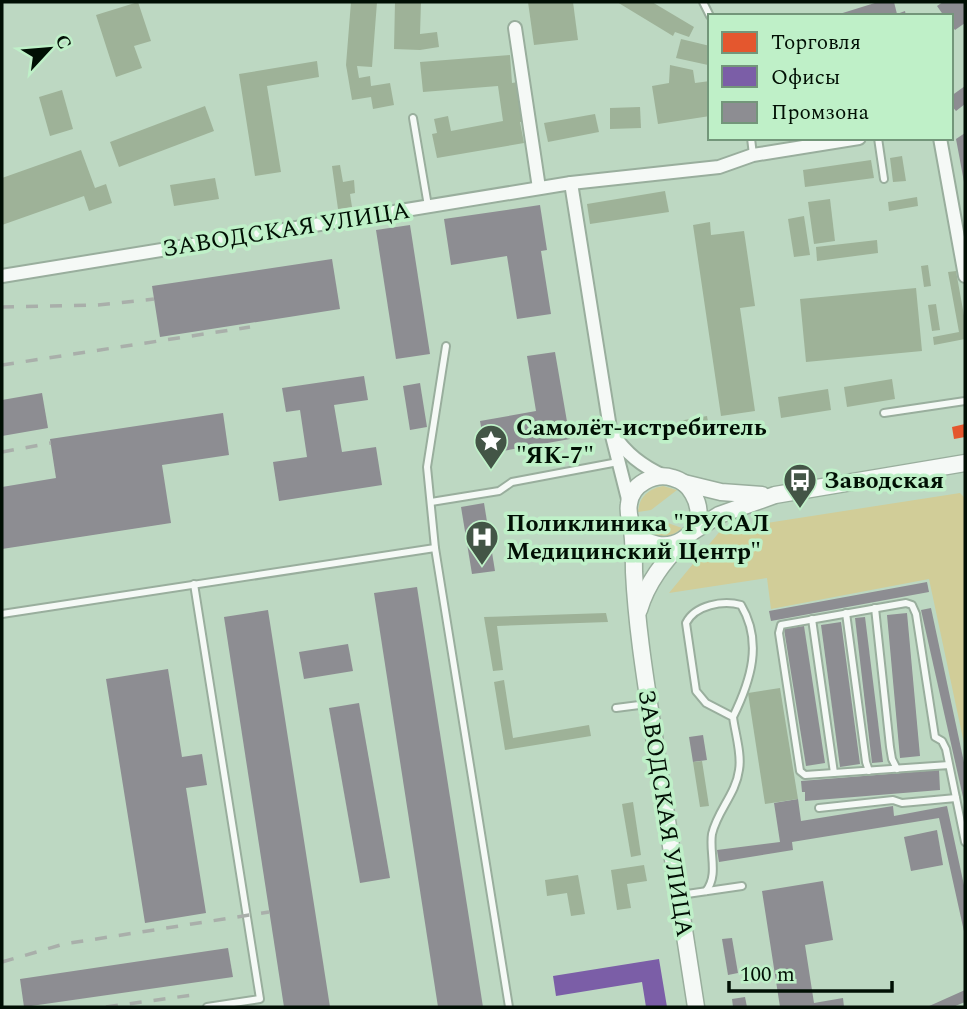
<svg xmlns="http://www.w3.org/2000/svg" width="967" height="1009" font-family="Spectral,serif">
	<rect width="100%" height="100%" fill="#bdd8c2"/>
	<g fill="#d1cd98">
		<path d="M663,486l14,4 -26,20 -13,2c1,-15 10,-23 25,-26z"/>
		<path d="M960,493l5,5v250l-36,-169 -158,30 -4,-31 -98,15 52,-63z"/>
		<path d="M651,517l31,11c-15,14 -36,11 -43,-9z"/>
	</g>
	<path fill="#e4572e" d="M965,424v13l-11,2 -2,-12z"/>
	<path fill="#7b5ea7" d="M659,959l8,48h-21l-4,-25 -86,14 -3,-20z"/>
	<g fill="#8d8d92">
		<path d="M878,2h16l3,12 8,-3 1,5h-73z"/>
		<path d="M943,2h22v21l-10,7 -4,-5v-9h-7l-7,-10z"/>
		<path d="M965,86v18l-9,7 -5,-6v-9z"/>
		<path d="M965,133v49h-1l-8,-43z"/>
		<path d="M540,205l7,45 -6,1 10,63 -34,5 -10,-63 -56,9 -7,-46z"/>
		<path d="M410,225l20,129 -34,5 -20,-129z"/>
		<path d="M332,259l8,50 -180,28 -8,-51z"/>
		<path d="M555,352l15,87 -84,15 -6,-33 56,-10 -9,-55z"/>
		<path d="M364,376l4,24 -34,5 8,47 34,-5 6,38 -103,16 -6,-39 34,-5 -7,-47 -14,2 -4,-24z"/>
		<path d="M420,383l7,44 -17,3 -7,-44z"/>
		<path d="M42,393l6,35 -46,8v-36z"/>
		<path d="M223,413l6,42 -67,10 9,58 -169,26v-62l54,-9 -6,-39z"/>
		<path d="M484,503l11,68 -23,3 -11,-67z"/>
		<path d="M927,582l2,10 -158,29 -2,-10z"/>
		<path d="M417,587l66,420h-45l-64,-414z"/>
		<path d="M931,608l34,159v39l-44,-196z"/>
		<path d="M268,610l62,397h-46l-60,-390z"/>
		<path d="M907,613l13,143 -20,2 -13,-143z"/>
		<path d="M865,617l18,145 -11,1 -17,-145z"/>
		<path d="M841,622l19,142 -20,3 -19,-142z"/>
		<path d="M804,626l21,137 -19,3 -22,-137z"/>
		<path d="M348,644l5,27 -49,8 -5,-27z"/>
		<path d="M168,669l14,88 20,-3 5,31 -21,3 20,125 -61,10 -39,-244z"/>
		<path d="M359,703l31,175 -30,5 -31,-175z"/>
		<path d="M703,735l4,25 -14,2 -4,-25z"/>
		<path d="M939,770l1,20 -135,11v-9h-3l-1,-11z"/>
		<path d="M798,799l3,22 92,-15 1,10 53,-10 18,84v46l-26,-118 -147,24 1,8 -74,12 -2,-12 63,-8 -6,-39z"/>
		<path d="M937,830l6,35 -32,6 -7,-34z"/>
		<path d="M823,881l10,59 -28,5 9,58 29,-5 1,9h-64l-18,-116z"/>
		<path d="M732,938l6,35 -10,2 -6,-36z"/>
		<path d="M228,948l5,29 -209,30 -4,-28z"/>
		<path d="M965,990v12l-12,5h-26z"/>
		<path d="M745,997l2,10h-14l-1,-8z"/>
	</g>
	<g fill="#9eb298">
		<path d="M138,2l13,39 -17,5 8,22 -26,9 -20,-62z"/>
		<path d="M351,2h26l-5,65 -15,-1 2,12 11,-2 1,10 19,-3 4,22 -21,4 -2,-12 -19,3 -6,-35z"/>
		<path d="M395,2h26l-1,32 17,-2 2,15 -19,3 -26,-1z"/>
		<path d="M528,2h45l5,38 -44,5z"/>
		<path d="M617,2h35l42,25 -5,10 -14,-5 -2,4z"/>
		<path d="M681,39l29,7 -2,19 -32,-7z"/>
		<path d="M510,55l2,28 6,-1 6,40h-4l4,21 -87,15 -5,-24 5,-1 -3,-14 14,-3 3,15 52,-10 -5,-35 -75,6 -3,-30z"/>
		<path d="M317,61l2,16 -52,9 14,86 -26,4 -16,-102z"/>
		<path d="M670,65l23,5 2,13 15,-2v35l-52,8 -6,-38 17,-3z"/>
		<path d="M62,90l11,39 -23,7 -11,-39z"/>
		<path d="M205,106l9,25 -95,36 -9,-25z"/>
		<path d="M640,107l1,21 -31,1v-21z"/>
		<path d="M595,114l4,18 -51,10 -4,-19z"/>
		<path d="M81,150l14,38 11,-4 6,19 -23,8 -5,-15 -82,29v-47z"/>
		<path d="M902,156l4,25 -13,1 -3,-24z"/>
		<path d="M871,160l3,18 -69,9 -2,-17z"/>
		<path d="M340,165l3,17 11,-2 1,13 -5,1 2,13 -14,2 -6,-43z"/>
		<path d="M215,178l4,21 -45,7 -4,-21z"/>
		<path d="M665,191l4,21 -79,12 -3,-20z"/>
		<path d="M917,197l1,9 -29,5 -1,-9z"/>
		<path d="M830,199l5,42 -21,3 -6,-42z"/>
		<path d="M804,216l6,39 -16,2 -6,-38z"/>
		<path d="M710,222l1,13 33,-4 11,75 -15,2 15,103 -34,5 -28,-191z"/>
		<path d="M877,240l1,13 -61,8 -1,-14z"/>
		<path d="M928,265l3,21 -7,1 -3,-21z"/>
		<path d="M956,271l9,50v18l-31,6 -1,-8 26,-5 -11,-60z"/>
		<path d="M916,288l6,63 -116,11 -6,-63z"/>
		<path d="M936,304l4,26 -8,1 -4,-26z"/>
		<path d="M892,379l3,20 -48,8 -3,-20z"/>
		<path d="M828,389l3,21 -50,8 -3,-21z"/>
		<path d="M707,416l2,12 -28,4 -2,-11z"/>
		<path d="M606,613l2,9 -111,4 6,44 -10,1 -9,-54z"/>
		<path d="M504,680l9,58 76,-13 2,11 -86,14 -11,-68z"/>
		<path d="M780,688l18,111 -33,5 -17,-111z"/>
		<path d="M702,761l7,45 -9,1 -7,-45z"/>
		<path d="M633,802l8,53 -10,2 -9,-53z"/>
		<path d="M644,865l3,16 -20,3 4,24 -14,2 -6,-40z"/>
		<path d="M578,875l7,39 -14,2 -4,-23 -20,3 -2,-16z"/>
	</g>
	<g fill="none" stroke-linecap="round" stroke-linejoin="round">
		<defs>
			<g id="lane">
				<path d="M703,2l7,14"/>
				<path d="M413,118l15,88"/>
				<path d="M751,138l2,17"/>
				<path d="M878,138l6,41"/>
				<path d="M884,413l81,-12"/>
				<path d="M431,502l68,-11 13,-9 106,-20"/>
				<path d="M435,548l74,459"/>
				<path d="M194,584l66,415 -53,8"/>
				<path d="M875,608l15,139 2,12 5,10"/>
				<path d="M846,613l20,149 3,9"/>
				<path d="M2,614l433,-66 -8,-81 19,-121"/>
				<path d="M812,619l22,154"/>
				<path d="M616,708l31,-4"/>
				<path d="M949,765l-144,10 -5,-4 -21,-138 2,-8 125,-22 6,2 4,9 19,123 7,4 4,8 19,93"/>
				<path d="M819,808l74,-8 9,3 54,-5"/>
				<path d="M706,891c13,-16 3,-38 6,-57 5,-23 24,-40 27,-64 3,-16 -4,-37 -6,-53l-27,-14 -10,-12 -10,-68c9,-18 37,-23 55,-18 22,37 10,75 -8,112"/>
				<path d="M680,895l62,-9"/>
			</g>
			<g id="street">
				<path d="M515,28l24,160"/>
				<path d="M940,138l25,138"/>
				<path d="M571,183l39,245 19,75"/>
				<path d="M2,276l569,-93 148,-16 34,-12 106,-17"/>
				<path d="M614,435c12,19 30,32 50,41"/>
			</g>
			<g id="secondary">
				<path d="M684,483l37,9 41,3"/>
				<path d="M632,528c29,39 84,5 61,-34 -4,-8 -12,-14 -20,-16 -18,-6 -42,6 -44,26 -2,9 2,17 3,26 2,14 2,28 2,42 3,62 14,123 23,184 13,84 26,168 39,251"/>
				<path d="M692,532l27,-17 56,-20 190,-32"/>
				<path d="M639,610c8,-28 25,-48 44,-69"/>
			</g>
		</defs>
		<use href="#lane" stroke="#99ae9d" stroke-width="10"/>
		<use href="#street" stroke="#99ae9d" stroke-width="16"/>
		<use href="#secondary" stroke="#99ae9d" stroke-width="19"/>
		<use href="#lane" stroke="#f5f9f6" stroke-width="6"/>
		<use href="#street" stroke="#f5f9f6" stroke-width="12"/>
		<use href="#secondary" stroke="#f5f9f6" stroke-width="16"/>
		<g stroke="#a9afaa" stroke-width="3.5" stroke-dasharray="12 12" stroke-linecap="butt">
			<path d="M2,307l96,-2 56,-6"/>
			<path d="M2,365l248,-38"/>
			<path d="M2,452l49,-9"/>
			<path d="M2,962l62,-18 205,-32"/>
			<path d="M106,1007l94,-13"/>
		</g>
	</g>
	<defs>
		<symbol id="sight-pin" viewBox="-11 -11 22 30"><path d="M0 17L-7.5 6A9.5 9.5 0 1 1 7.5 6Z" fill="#435546" stroke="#bff0c8"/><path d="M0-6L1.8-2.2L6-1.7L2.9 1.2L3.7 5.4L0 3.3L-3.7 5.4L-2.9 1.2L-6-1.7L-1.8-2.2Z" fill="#fff"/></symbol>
		<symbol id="bus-pin" viewBox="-11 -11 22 30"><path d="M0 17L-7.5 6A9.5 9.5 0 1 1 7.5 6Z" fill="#435546" stroke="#bff0c8"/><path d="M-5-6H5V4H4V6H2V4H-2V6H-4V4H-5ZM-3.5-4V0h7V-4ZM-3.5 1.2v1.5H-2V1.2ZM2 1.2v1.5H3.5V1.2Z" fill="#fff"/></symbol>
		<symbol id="hospital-pin" viewBox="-11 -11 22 30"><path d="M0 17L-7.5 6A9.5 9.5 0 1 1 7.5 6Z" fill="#435546" stroke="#bff0c8"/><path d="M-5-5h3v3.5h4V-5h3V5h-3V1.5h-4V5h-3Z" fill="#fff"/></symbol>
	</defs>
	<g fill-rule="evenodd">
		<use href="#sight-pin" x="472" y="422" width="38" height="52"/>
		<use href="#bus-pin" x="781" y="461" width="38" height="52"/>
		<use href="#hospital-pin" x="463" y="518" width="38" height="52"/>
	</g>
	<g text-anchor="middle" stroke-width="7" stroke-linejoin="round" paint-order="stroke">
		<g font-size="24" fill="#010f04" stroke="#bff0c8">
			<text transform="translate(286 229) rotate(-9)" y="8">ЗАВОДСКАЯ УЛИЦА</text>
			<text transform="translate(666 813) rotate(81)" y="8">ЗАВОДСКАЯ УЛИЦА</text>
		</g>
		<g font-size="24" font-weight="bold" fill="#010f04" stroke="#bff0c8" text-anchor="start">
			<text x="516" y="435">Самолёт-истребитель<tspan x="516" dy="28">"ЯК-7"</tspan></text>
			<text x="824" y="488">Заводская</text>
			<text x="506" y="531">Поликлиника "РУСАЛ<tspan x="506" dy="28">Медицинский Центр"</tspan></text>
		</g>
	</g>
	<rect width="967" height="1009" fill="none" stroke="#010f04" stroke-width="7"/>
	<rect x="708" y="14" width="245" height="126" fill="#bff0c8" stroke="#73967a" stroke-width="2"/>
	<rect x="722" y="32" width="35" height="21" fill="#e4572e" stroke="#73967a" stroke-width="2"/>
	<text x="771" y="49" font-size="21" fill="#010f04">Торговля</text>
	<rect x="722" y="66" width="35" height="21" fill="#7b5ea7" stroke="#73967a" stroke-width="2"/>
	<text x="771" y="84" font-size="21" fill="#010f04">Офисы</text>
	<rect x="722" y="102" width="35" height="21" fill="#8d8d92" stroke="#73967a" stroke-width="2"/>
	<text x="771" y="119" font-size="21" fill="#010f04">Промзона</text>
	<g transform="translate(49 49) rotate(64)" stroke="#bff0c8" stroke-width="5" paint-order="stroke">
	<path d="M0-5L12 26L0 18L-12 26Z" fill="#010f04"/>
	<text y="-10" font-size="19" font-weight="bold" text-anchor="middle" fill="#010f04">С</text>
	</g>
	<path d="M729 981v10h163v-10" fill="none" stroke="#010f04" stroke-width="3.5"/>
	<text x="740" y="981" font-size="21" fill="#010f04" stroke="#bff0c8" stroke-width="5" paint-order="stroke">100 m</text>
</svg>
